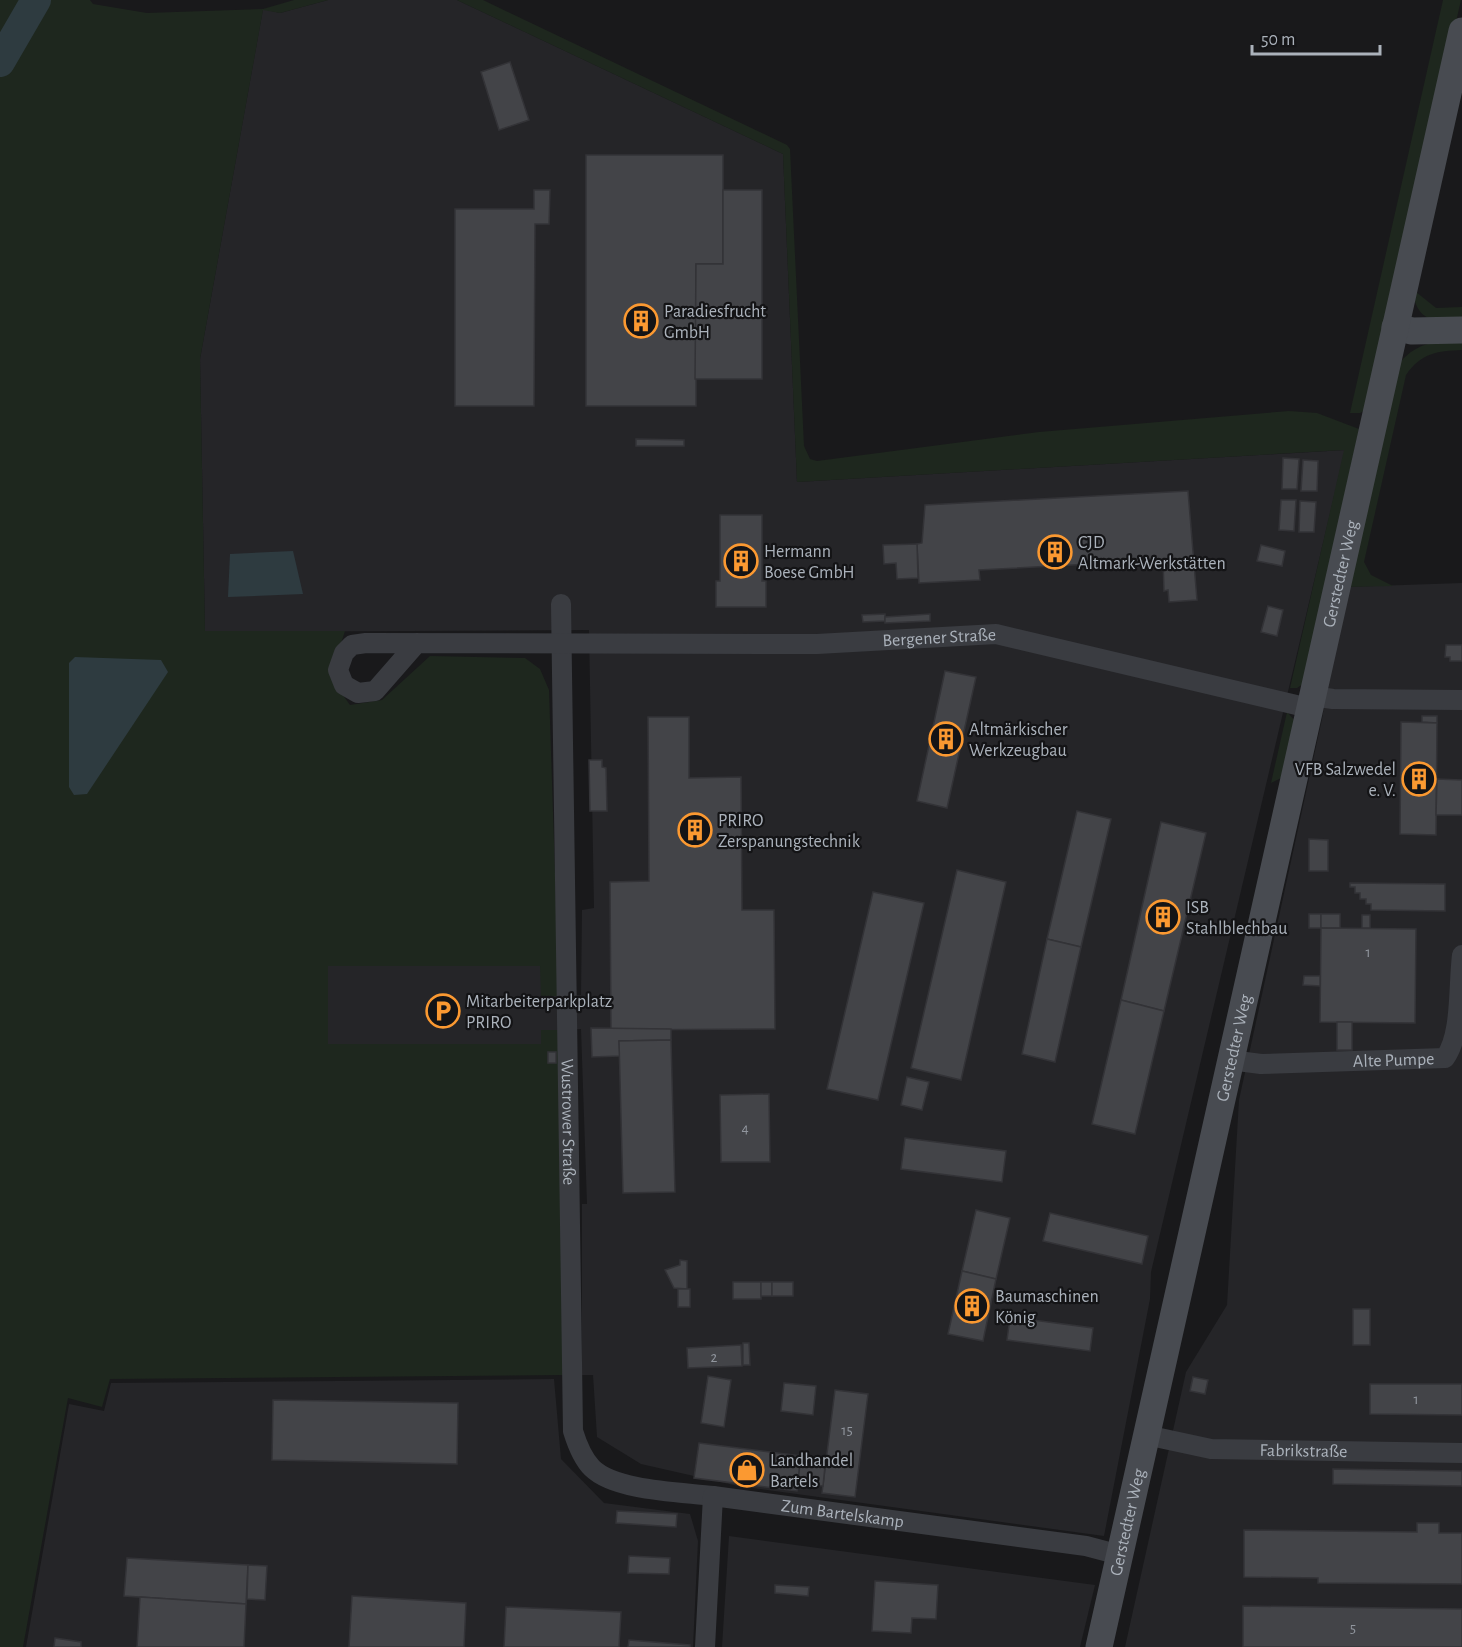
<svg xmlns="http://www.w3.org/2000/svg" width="1462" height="1647" font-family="'Alegreya Sans',sans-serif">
	<rect width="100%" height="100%" fill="#19191b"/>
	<g fill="#252528">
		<path d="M328,0h129l326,154 14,328 548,-32 -194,822 -1,27 -46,237 -366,-50 -97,-22 -44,-27 -4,-62h-11v-171h5l-6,-175 -22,1 -18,14h-214l1,-78h213l18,30 22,-1 1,-85 12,-2 -5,-278 -384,2 -5,-273 63,-350 17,4z"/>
		<path d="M1462,583v1064h-337l61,-275 41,-67 12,-205 83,-381 23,-132z"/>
		<path d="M554,1379l7,80 43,44 86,11 8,27 -5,106h-667l43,-243 35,7 7,-28z"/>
		<path d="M729,1536l366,49 -15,62h-358z"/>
	</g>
	<g fill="#1e271e">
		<path d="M0,0h90l3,4 54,9 116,-4 31,-9h34l-48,13 -17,-3 -63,349 5,272h140l-15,46 20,28 32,-5 48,-44 95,2 15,11 9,21 10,306h-18l-1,-30h-212v78h213v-14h18l4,345 -453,4 -8,28 -34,-9 -45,249h-23z"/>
		<path d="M457,0h26l304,145 3,4 14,297 6,13 7,2 222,-29 250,-21 28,2 42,16 -56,255 -6,4h-7l54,-238 -547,32 -14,-328z"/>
		<path d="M1443,0h18l-94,409 -7,4h-10z"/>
		<path d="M1416,292l20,16 26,-1v15c-26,-2 -43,2 -49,-28z"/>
		<path d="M1462,339v11c-25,1 -41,3 -56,25l-42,187 7,13 22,11 -48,1 52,-221c18,-23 36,-25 65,-27z"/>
		<path d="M1287,712l8,9 -8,54 -16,8z"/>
	</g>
	<g fill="#2e3b40">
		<path d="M293,551l10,43 -75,3 2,-43z"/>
		<path d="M75,657l86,3 7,12 -81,122 -13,1 -5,-8v-124z"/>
	</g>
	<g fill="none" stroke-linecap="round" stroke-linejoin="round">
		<path stroke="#2e3b40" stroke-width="30" d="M0,62l36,-62"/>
	</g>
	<g fill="#434448" stroke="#333337" stroke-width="1.5">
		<path d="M510,62l19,58 -30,10 -18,-58z"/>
		<path d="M586,155h137v109h-27v142h-110z"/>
		<path d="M534,190h16l-1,34h-14l-1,182h-79v-197h79z"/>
		<path d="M723,190h39v189h-67l1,-115h27z"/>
		<path d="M636,439l48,1v6h-48z"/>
		<path d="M1283,458l16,1 -2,30h-15z"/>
		<path d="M1303,460l15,1 -1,30h-16z"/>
		<path d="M1188,491l9,109 -28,2 -1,-12 -4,1 -1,-31 -184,10 1,10 -61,3 -2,-39 5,-1 3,-38z"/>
		<path d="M1281,500h15l-2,31 -15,-1z"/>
		<path d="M1300,501l16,1 -2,30h-15z"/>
		<path d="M720,515h42v66h4v26h-50v-26h4z"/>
		<path d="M917,544l1,34 -21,1 -1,-16 -12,1 -1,-19z"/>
		<path d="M1261,545l24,6 -3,15 -25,-5z"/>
		<path d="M1268,606l15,4 -6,26 -16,-4z"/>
		<path d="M885,614v7l-22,1 -1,-7z"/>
		<path d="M930,614v7l-45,2v-6z"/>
		<path d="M1446,645h16v16h-12v-4h-5z"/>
		<path d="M945,671l31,6 -29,131 -30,-7z"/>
		<path d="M1422,716h15v7l-15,-1z"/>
		<path d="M648,717h41v61l52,-1 1,133h32l1,119 -164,1 -1,-148 39,-1z"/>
		<path d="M1401,722l36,1 -1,112 -36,-1z"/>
		<path d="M589,760h13v7l4,1 1,43h-17z"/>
		<path d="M1437,779l25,1v35h-26z"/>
		<path d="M1077,811l34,8 -30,128 -34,-8z"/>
		<path d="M1161,822l45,11 -42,178 -43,-11z"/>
		<path d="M1309,839l19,1v31h-19z"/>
		<path d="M957,870l49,12 -45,198 -50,-12z"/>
		<path d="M1350,883l95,1v27l-74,-1v-6h-5v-5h-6v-6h-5v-6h-5z"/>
		<path d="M873,892l51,11 -46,197 -51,-11z"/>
		<rect x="1309" y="914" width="12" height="14"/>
		<rect x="1321" y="914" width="19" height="14"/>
		<rect x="1362" y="915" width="8" height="13"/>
		<path d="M1321,928l95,1 -1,94 -95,-1z"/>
		<path d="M1047,939l34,8 -26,115 -33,-8z"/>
		<path d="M1304,976h16v10l-17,-1z"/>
		<path d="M1121,1000l43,11 -29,123 -43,-10z"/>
		<rect x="1337" y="1022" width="15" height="28"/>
		<path d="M591,1028l80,1v11l-52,1 1,15 -28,1z"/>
		<path d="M671,1040l4,152 -52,1 -4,-152z"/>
		<rect x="548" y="1052" width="8" height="11"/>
		<path d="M907,1077l22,5 -7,28 -21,-5z"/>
		<path d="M769,1094l1,68h-49l-1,-67z"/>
		<path d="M905,1138l101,13 -4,31 -101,-13z"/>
		<path d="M976,1210l34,8 -14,61 -34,-8z"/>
		<path d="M1050,1213l98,23 -6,28 -99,-23z"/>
		<path d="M680,1260l7,1v28l-13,-1 -9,-18 15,-5z"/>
		<path d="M962,1271l34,8 -13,62 -35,-7z"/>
		<rect x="733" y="1282" width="28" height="17"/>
		<rect x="761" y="1282" width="11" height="14"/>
		<rect x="772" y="1282" width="21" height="14"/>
		<rect x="678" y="1289" width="12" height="18"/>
		<rect x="1353" y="1309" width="17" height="36"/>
		<path d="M1010,1317l83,11 -3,23 -83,-11z"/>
		<path d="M743,1343h6l1,22h-7z"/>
		<path d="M741,1345l1,21 -54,2 -1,-20z"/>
		<path d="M708,1376l23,4 -7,47 -23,-4z"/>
		<path d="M1193,1377l15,3 -3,14 -15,-3z"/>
		<path d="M784,1383l32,3 -3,29 -32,-4z"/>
		<path d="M1370,1384h92v31l-92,-1z"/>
		<path d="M835,1390l33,4 -13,103 -33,-4z"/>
		<path d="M273,1400l185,3 -1,61 -185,-4z"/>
		<path d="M699,1443l102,13 -4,35 -103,-13z"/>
		<path d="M800,1463l25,3 -2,20 -25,-3z"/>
		<path d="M1333,1469l129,2v15l-129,-2z"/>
		<path d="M617,1511l60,3 -1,13 -60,-4z"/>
		<path d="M1417,1523h22v10h23v51l-144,-1v-5l-74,-1v-47l173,2z"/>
		<path d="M629,1556l41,2 -1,16 -41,-1z"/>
		<path d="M127,1558l121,7 -2,39 -122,-8z"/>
		<path d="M248,1565l19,1 -2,34 -18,-1z"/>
		<path d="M875,1581l63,4 -2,34 -24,-1 -1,15 -39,-2z"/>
		<path d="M775,1585l34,2 -1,9 -33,-3z"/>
		<path d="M352,1596l114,7 -2,44h-115z"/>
		<path d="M140,1597l106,7 -2,43h-107z"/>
		<path d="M1243,1606l219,3v38h-219z"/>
		<path d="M506,1607l115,5 -2,35h-115z"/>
		<path d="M55,1638l26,4v5h-27z"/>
		<path d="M629,1640l61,5v2h-62z"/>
	</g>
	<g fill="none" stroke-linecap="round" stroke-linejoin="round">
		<g stroke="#3a3c41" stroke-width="20">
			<path id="s1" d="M561,604l12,827c4,13 9,27 19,37 23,23 89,24 121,28"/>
			<path id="s2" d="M417,643l-42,48 -17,2 -14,-8 -6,-15 6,-17 8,-8 14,-2 451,1 179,-10 313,74"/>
			<path d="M1312,696l21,3 129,1"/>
			<path id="s3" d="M1230,1060l31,4 184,-6c17,-24 13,-70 17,-103"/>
			<path id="s4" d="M1146,1435l65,14 251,4"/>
			<path id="s5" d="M705,1647l8,-151 373,50 34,9"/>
		</g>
		<g stroke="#484b51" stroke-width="27">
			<path d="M1395,327l17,4 50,-1"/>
			<path id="s6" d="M1099,1647l363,-1616"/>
		</g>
	</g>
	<defs>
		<symbol id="building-ring" viewBox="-11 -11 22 22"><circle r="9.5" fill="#141416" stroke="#fb9931" stroke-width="1.5"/><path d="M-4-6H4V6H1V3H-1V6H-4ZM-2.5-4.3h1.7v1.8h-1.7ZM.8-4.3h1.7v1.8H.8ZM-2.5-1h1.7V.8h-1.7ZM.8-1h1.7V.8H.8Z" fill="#fb9931"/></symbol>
		<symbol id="parking-ring" viewBox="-11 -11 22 22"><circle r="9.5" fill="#141416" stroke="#fb9931" stroke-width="1.5"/><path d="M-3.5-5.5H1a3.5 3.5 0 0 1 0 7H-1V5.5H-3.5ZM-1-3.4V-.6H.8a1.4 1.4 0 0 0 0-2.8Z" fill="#fb9931"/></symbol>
		<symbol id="shop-ring" viewBox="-11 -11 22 22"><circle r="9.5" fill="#141416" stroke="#fb9931" stroke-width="1.5"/><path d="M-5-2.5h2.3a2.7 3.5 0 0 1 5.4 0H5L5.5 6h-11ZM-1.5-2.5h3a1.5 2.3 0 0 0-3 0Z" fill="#fb9931"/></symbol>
	</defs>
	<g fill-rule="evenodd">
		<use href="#building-ring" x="622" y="302" width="38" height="38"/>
		<use href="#building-ring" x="1036" y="533" width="38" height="38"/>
		<use href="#building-ring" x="722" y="542" width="38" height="38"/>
		<use href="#building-ring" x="927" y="720" width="38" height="38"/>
		<use href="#building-ring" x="1400" y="760" width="38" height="38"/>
		<use href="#building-ring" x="676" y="811" width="38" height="38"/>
		<use href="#building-ring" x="1144" y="898" width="38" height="38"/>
		<use href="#parking-ring" x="424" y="992" width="38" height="38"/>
		<use href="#building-ring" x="953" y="1287" width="38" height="38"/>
		<use href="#shop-ring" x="728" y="1451" width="38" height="38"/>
	</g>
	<g text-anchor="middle" stroke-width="4.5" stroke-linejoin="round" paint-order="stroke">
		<g font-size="15" fill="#91969e">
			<text x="1368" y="957">1</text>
			<text x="745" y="1133">4</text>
			<text x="714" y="1362">2</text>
			<text x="1416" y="1404">1</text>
			<text x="847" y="1435">15</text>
			<text x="1353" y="1633">5</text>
		</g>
		<g font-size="18" fill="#abb2bb" stroke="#141416" text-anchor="start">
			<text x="664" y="317">Paradiesfrucht<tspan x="664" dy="21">GmbH</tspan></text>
			<text x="1078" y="548">CJD<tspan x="1078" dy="21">Altmark-Werkstätten</tspan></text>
			<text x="764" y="557">Hermann<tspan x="764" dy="21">Boese GmbH</tspan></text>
			<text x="969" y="735">Altmärkischer<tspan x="969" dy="21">Werkzeugbau</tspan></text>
			<text x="1396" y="775" text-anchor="end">VFB Salzwedel<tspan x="1396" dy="21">e. V.</tspan></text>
			<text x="718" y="826">PRIRO<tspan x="718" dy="21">Zerspanungstechnik</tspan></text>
			<text x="1186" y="913">ISB<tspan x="1186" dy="21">Stahlblechbau</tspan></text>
			<text x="466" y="1007">Mitarbeiterparkplatz<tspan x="466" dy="21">PRIRO</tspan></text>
			<text x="995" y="1302">Baumaschinen<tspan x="995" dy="21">König</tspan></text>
			<text x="770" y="1466">Landhandel<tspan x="770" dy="21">Bartels</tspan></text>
		</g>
		<g font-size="18" fill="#abb2bb" stroke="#141416">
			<text dy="6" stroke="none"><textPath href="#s6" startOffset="1100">Gerstedter Weg</textPath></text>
			<text dy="6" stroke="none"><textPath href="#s2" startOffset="730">Bergener Straße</textPath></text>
			<text dy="6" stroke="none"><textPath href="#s6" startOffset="614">Gerstedter Weg</textPath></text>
			<text dy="6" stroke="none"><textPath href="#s3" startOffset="164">Alte Pumpe</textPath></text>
			<text dy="6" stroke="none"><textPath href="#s1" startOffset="518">Wustrower Straße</textPath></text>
			<text dy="6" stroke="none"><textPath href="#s4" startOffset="159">Fabrikstraße</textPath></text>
			<text dy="6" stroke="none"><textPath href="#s5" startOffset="282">Zum Bartelskamp</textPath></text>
			<text dy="6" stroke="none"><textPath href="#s6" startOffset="128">Gerstedter Weg</textPath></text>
		</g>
	</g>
	<path d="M1252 45v9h128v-9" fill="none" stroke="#abb2bb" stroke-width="3"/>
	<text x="1261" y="45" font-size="18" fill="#abb2bb" stroke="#141416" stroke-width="4.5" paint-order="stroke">50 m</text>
</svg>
